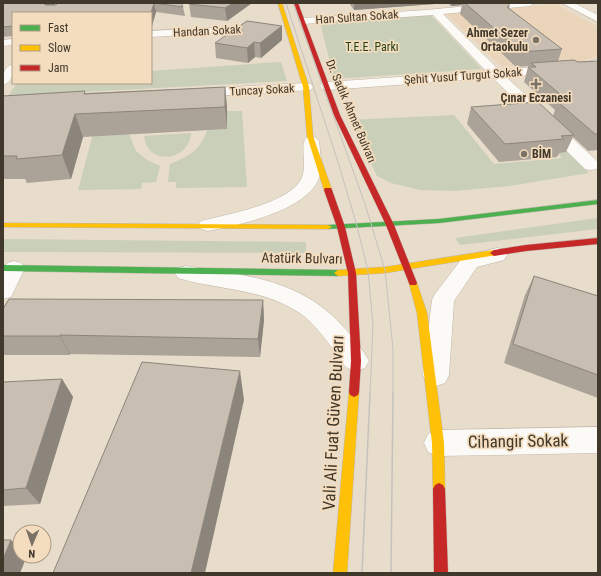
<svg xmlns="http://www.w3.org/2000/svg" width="601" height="576" font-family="'Roboto Condensed',sans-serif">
	<rect width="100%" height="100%" fill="#e8dccb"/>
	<path fill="#ebd5ba" d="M556,4l42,23 -1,29 -18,7 -77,4 -57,-54z"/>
	<g fill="#c9cfb8">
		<path d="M430,14l52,55 -148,10 -14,-57z"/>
		<path d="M281,62l6,19 -279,15 9,-13h134v-12z"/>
		<path d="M100,108l29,26 7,17 11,9 13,6 -4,16 -14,1 -1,6 -63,1z"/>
		<path d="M227,111h15l5,76 -71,1v-6h-8l2,-18c18,-7 31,-14 37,-34l20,-1z"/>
		<path d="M454,115l40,49 68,-6 -37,-37h10l54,52 -80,13 -54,5 -35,-1 -29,-7 -14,-7 -27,-56z"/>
		<path d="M191,133c-1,27 -43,35 -47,3z"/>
		<path d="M598,218v11l-138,16 -5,-7z"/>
		<path d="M3,239l303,3v11l-303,-1z"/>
	</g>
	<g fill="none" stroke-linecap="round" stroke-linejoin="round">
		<defs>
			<g id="street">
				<path d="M500,3h35l-5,3 -87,8 56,56 86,-7 13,-4v8l-11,4 -81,6 91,84v8l-6,1 -6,-1 -92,-91 -166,12 -5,-1 -2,-3 2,-3 5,-1 159,-11 -53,-56 -130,9 -5,-3 5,-3 123,-8z"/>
				<path d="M562,3h12l24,12v7z"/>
				<path d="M265,25l4,1 1,2 -1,2 -118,7v-6z"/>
				<path d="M13,39v6l-10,1v-6z"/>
				<path d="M13,64c0,9 0,18 -10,21 0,-9 0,-18 10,-21z"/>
				<path d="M306,83l5,1 2,3 -2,3 -115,7 -5,-1 -2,-3 2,-3 5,-1z"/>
				<path d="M311,136l5,2 3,3c1,12 4,25 0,37 -12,33 -81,47 -111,53l-7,-2 -3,-4 3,-4c24,-6 92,-18 101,-44 5,-12 -2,-31 4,-39z"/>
				<path d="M497,248l7,2 3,5 -3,5 -27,7 -23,34 -5,74 -4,8 -9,3 -9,-3 -4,-8 9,-75 3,-6 28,-37z"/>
				<path d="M14,261l7,2 4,5 -14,29 -8,2v-30l4,-6z"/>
				<path d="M186,266c63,10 117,13 161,65 8,10 16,19 22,30l-4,7c-6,2 -11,4 -17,0 -5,-2 -8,-10 -11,-14 -10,-13 -20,-27 -32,-37 -38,-29 -83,-26 -127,-39l-3,-5 3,-5z"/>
				<path d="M598,427v26l-160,3 -10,-4 -4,-9 4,-9 10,-4z"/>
			</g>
			<g id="fast">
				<path d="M598,200v4l-159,19 -111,6 -4,-2 4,-2 111,-6z"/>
				<path d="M3,265l335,5 4,3 -4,3 -335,-5z"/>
			</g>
			<g id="slow">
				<path d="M278,3h4l27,84 4,49 19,54 -1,2h-6l-1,-2 -17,-54 -4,-49z"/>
				<path d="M3,223l325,2 4,2 -4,2 -325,-2z"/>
				<path d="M494,250l4,3 -1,2 -112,18 -47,3 -4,-3 4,-3 47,-3z"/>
				<path d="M413,280l4,3 10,30 17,130 1,46 -2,4 -4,2 -4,-2 -2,-4 -1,-46 -15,-130 -8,-30z"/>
				<path d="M354,387l4,2 1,3 -12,181h-14l16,-181 1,-3z"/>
			</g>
			<g id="jam">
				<path d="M294,3h4l42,112 54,110 23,58 -1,2h-6l-1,-2 -23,-58 -52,-110z"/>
				<path d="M325,188h6l1,2 13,37 11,46 5,88 -2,31 -1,3 -4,2 -4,-2 -1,-3 2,-31 -3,-88 -11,-46 -13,-37z"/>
				<path d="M598,238v6l-72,7 -32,5 -4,-3 4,-3 32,-5z"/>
				<path d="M439,483l4,2 2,4 3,84h-14l-1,-84 2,-4z"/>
			</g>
		</defs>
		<use href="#street" stroke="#c0b6a9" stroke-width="1"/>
		<use href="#fast" stroke="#c0b6a9" stroke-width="1"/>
		<use href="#slow" stroke="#c0b6a9" stroke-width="1"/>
		<use href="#jam" stroke="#c0b6a9" stroke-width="1"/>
		<use href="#street" fill="#fcfaf7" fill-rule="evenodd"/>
		<use href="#fast" fill="#4caf50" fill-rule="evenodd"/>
		<use href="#slow" fill="#ffc107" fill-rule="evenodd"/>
		<use href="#jam" fill="#c62828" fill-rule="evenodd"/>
		<g stroke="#c5c2be" stroke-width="1">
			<path d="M286,3l53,162 18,61 11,45 5,54 -3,69"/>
			<path d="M293,3l72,201 20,66 8,79v45"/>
		</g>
		<g stroke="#c5c2be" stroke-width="1.5">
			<path d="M362,573l8,-180"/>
			<path d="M391,573l2,-180"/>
		</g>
	</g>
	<g fill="#aca398">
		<path d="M3,3h53l-2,2 127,-2 2,4 2,9 -29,-4 -5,17v-16h-138v23l-10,1z"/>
		<path d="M252,3l-25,18 -36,-4 -2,-13z"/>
		<path d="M349,3h99l-94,7z"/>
		<path d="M448,3h61v6l53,40 -4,12 20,1 20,-1v89l-10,1 -15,-14 -7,15 -7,1 -2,4 -58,5 -32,-38 4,-17 82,9 2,-6 -31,-28 4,-15h2v-1l-14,1 -56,-53 2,-9 -11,1z"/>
		<path d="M282,26v14l-21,18 -6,-1 -7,6 -32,-5 -1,-15z"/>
		<path d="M225,87l2,21v21l-144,8 -12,42 -44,4 -2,-4h-22v-83l82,-5v2z"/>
		<path d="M534,276l64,20v102l-94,-35 21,-68z"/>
		<path d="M263,300l1,20 -4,37 -190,-3v1h-67v-46z"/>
		<path d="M62,379l11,18 -33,107 -37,2v-124z"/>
	</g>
	<g fill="#8c857c">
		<path d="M45,3h11l-8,10 -4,-9z"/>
		<path d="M154,3l2,9 -5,17v-16z"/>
		<path d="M233,3h19l-25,18 -2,-13z"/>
		<path d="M354,3h94l-94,7z"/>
		<path d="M452,3h10v2l-11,1z"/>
		<path d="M282,26v14l-21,18 -1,-15z"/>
		<path d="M254,42l1,15 -7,6 -1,-15z"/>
		<path d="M225,87l2,21v21l-2,-22z"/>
		<path d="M75,114l8,23 -12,42 -9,-24z"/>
		<path d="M263,300l1,20 -4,37 -2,-18z"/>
		<path d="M60,335l10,19v1l-10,-19z"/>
		<path d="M240,371l4,29 -39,173h-14z"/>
		<path d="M62,379l11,18 -33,107 -14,-16z"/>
		<path d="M11,540l9,8v8h7l-7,17h-17v-14z"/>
	</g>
	<g fill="#c8beb1" stroke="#8c857c">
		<path d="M3,3h42l-1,1 2,1h10l2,-2h123l2,4 -29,-4 -3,10h-138v13l-10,1z"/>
		<path d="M190,3h43l-8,5 -36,-4z"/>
		<path d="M465,3h44v4h-2l55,42 -41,3z"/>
		<path d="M247,21l35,5 -22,17 -6,-1 -7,6 -32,-5z"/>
		<path d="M574,60l4,2 20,-1v73h-3l-37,-32 10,-1 -40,-34h8l-5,-4z"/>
		<path d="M225,87v20l-150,7 -13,41 -46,4 1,-3h-14v-60l82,-5 -1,3z"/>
		<path d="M538,102l36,33 -13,1 3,3 -59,5 -34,-37z"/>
		<path d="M534,276l64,20v79l-85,-31z"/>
		<path d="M9,299l254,1 -5,39 -198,-4v1h-57v-27z"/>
		<path d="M142,362l98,9 -49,202h-138z"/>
		<path d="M62,379l-36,109 -23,2v-108z"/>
		<path d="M3,540h8l-8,19z"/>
	</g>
	<g fill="#7b7164" stroke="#f4ddbf" stroke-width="1.5">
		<circle cx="536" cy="40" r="4"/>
		<path d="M534 78h4v4h4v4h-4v4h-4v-4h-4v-4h4z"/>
		<circle cx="524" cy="154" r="4"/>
	</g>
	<g text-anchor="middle" stroke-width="3.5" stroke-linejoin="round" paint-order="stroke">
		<g font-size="12" fill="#41382c" stroke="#f4ddbf">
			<text transform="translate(357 17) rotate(-4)" y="4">Han Sultan Sokak</text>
			<text transform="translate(207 31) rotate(-3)" y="4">Handan Sokak</text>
			<text transform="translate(463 76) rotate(-4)" y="4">Şehit Yusuf Turgut Sokak</text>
			<text transform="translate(262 90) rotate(-3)" y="4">Tuncay Sokak</text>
			<text transform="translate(351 111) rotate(67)" y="4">Dr. Sadık Ahmet Bulvarı</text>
		</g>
		<g font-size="12" font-weight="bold" fill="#41382c" stroke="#f4ddbf" text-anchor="end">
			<text x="528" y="37">Ahmet Sezer<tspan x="528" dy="14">Ortaokulu</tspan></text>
			<text x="536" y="102" text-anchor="middle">Çınar Eczanesi</text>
			<text x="532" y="158" text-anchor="start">BİM</text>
		</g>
		<g font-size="12" fill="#1e3f0f" stroke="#f4ddbf">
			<text x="372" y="51">T.E.E. Parkı</text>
		</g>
		<g font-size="14" fill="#41382c" stroke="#f4ddbf">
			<text transform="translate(302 258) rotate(1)" y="5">Atatürk Bulvarı</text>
		</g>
		<g font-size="17" fill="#41382c" stroke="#f4ddbf">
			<text transform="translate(333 423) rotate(-87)" y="6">Vali Ali Fuat Güven Bulvarı</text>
			<text transform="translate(518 441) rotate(-1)" y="6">Cihangir Sokak</text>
		</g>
	</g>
	<rect width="601" height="576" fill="none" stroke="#41382c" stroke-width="8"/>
	<rect x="12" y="12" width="140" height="72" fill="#f4ddbf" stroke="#ac9b84"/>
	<rect x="20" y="25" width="20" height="6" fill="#4caf50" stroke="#ac9b84"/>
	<text x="48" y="32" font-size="12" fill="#41382c">Fast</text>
	<rect x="20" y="45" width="20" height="6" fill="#ffc107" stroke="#ac9b84"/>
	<text x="48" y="52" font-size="12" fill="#41382c">Slow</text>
	<rect x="20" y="65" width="20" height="6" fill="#c62828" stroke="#ac9b84"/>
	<text x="48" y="72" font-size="12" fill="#41382c">Jam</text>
	<g transform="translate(32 544) rotate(182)"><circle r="19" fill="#f4ddbf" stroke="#ac9b84"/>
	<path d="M0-3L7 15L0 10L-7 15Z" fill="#7b7164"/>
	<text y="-6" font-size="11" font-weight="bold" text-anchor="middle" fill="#41382c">N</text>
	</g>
</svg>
